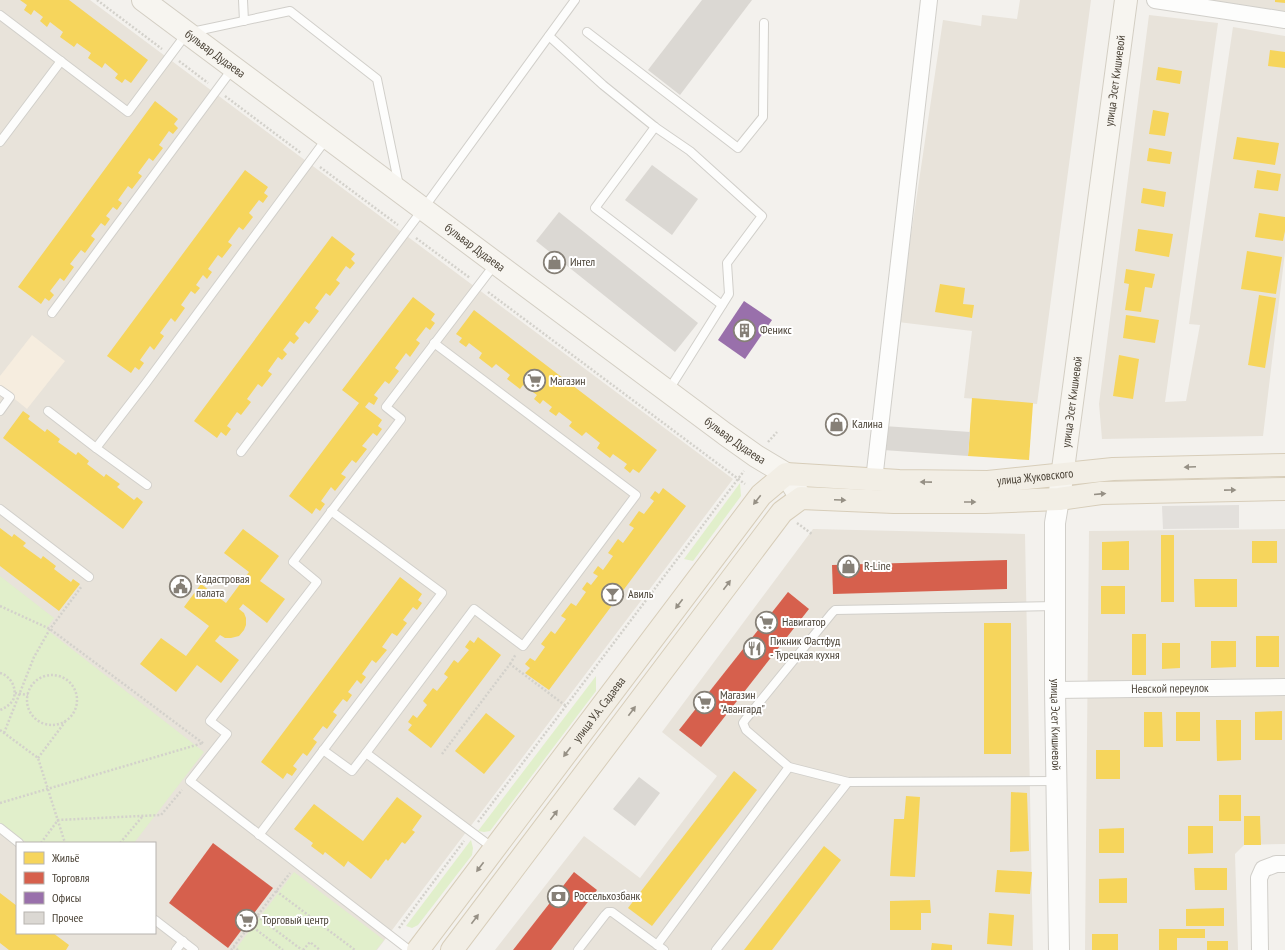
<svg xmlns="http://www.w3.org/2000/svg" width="1285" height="950" font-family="'PT Sans Narrow',sans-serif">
	<rect width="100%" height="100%" fill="#f3f1ed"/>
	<g fill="#e8e3da" fill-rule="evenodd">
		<path d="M0,0h90l643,479 -356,471h-377zM17,843h138v90h-138z"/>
		<path d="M1020,0h71l-54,404 -73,-6 8,-67 -74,-9 45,-302 38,6 1,-11 35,4z"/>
		<path d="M1172,0h113v17z"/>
		<path d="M1149,15l69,8 -53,379 21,-1 14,-76 -11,-1 44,-297 52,9v216l-22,184 -161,3 -3,-35z"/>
		<path d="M813,529l212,5 8,416h-538l89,-114 56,42 77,-102 -55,-44z"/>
		<path d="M1285,529v315l-41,1 -9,9 3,96h-153l4,-419z"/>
	</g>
	<path fill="#f6eddf" d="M32,335l33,26 -38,48 -27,-22v-11z"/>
	<g fill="#e1efcb">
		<path d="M740,483l1,13 -48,65 -9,-2z"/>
		<path d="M0,576l54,42 -8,11 158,123 -70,91h-107l-27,-20z"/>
		<path d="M596,676v15l-106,140 -6,1 -6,-1z"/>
		<path d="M471,840l2,8 -1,7 -54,70 -6,3 -6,-2z"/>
		<path d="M294,872l90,68 -8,10h-141z"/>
	</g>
	<path fill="#e3e0dc" d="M1239,505v23l-76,1 -1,-23z"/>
	<g fill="#f6d55c">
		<path d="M20,0h49l79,60 -17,23 -6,-4 -3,4 -7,-5 3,-4 -13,-11 -3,5 -14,-10 3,-5 -14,-10 -3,4 -14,-10 3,-5 -13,-10 -3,5 -7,-6 3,-4 -9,-7 -3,5 -7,-5 3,-5z"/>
		<path d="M1275,0h10v3l-10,-1z"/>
		<path d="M1270,50l15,2v16l-17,-2z"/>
		<path d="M1158,67l24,4 -2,13 -24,-4z"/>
		<path d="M155,101l23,18 -4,5 4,4 -5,6 -4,-3 -10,14 4,3 -10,13 -4,-3 -11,15 4,3 -10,13 -4,-3 -10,14 4,3 -5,7 -4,-3 -7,9 4,3 -5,7 -4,-3 -10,13 4,3 -10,14 -4,-3 -11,14 4,3 -10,14 -4,-3 -10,13 4,4 -5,6 -4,-3 -4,6 -23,-17z"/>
		<path d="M1153,110l16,3 -4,23 -16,-2z"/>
		<path d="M1237,137l42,6 -4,22 -42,-6z"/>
		<path d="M1149,148l23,4 -2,12 -23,-3z"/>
		<path d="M245,170l23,17 -4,6 4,3 -5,7 -4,-3 -10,13 4,4 -10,13 -4,-3 -11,15 4,3 -10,13 -4,-3 -10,14 4,3 -5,7 -4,-4 -7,10 4,3 -5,6 -4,-3 -10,14 4,3 -10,14 -4,-4 -11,15 4,3 -10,14 -4,-4 -10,14 4,3 -5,7 -4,-3 -4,6 -24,-17z"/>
		<path d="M1257,170l24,4 -3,17 -24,-3z"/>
		<path d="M1143,188l23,4 -2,15 -23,-4z"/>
		<path d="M1259,213l26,4v14l-2,10 -28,-4z"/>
		<path d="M1138,229l35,5 -4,23 -34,-6z"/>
		<path d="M332,236l23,18 -4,5 4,4 -5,6 -4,-3 -10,14 4,3 -10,13 -4,-3 -11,15 4,3 -10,13 -4,-3 -10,13 4,4 -5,6 -4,-3 -7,9 4,4 -5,6 -4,-3 -10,14 4,3 -10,13 -4,-3 -11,15 4,3 -10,13 -4,-3 -10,14 4,3 -5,7 -5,-4 -4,6 -23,-17z"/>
		<path d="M1247,251l35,6 -6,37 -35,-5z"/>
		<path d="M1126,269l29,5 -3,14 -7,-1 -4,25 -16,-2 4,-26 -5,-1z"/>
		<path d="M940,284l25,4 -2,16 11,1 -2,13 -37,-6z"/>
		<path d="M1259,295l17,3 -11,70 -17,-3z"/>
		<path d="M413,297l22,17 -4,6 4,3 -5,7 -4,-3 -10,13 4,3 -10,14 -4,-4 -11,15 4,3 -10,13 -4,-3 -11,14 4,3 -4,7 -5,-3 -4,5 17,13 -4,6 4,3 -5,7 -4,-3 -11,13 5,3 -11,14 -4,-3 -11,14 5,3 -11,14 -4,-4 -10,14 4,3 -5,7 -4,-3 -4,6 -23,-18 70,-93 -17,-13z"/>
		<path d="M474,310l183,140 -18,23 -6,-4 -3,4 -6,-5 3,-4 -14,-10 -3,4 -13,-10 3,-5 -14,-11 -4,4 -13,-10 3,-4 -13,-10 -3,4 -7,-5 3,-4 -9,-7 -3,4 -6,-5 3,-4 -14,-10 -3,4 -13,-10 3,-4 -14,-11 -4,4 -13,-10 3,-5 -13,-10 -3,4 -7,-5 3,-4 -6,-4z"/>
		<path d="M1126,315l33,5 -4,23 -32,-5z"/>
		<path d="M1119,355l20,4 -6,40 -20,-3z"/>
		<path d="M972,398l61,5 -4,57 -61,-4z"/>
		<path d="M23,411l7,5 -2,3 17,13 2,-3 13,10 -2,3 18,13 2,-3 11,9 -2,3 17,13 2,-3 14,10 -3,3 17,13 3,-3 6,5 -20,27 -120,-91z"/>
		<path d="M663,488l23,18 -137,184 -24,-17 5,-5 -5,-4 5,-6 5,3 10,-14 -4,-3 10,-13 4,3 11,-15 -5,-3 10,-13 5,3 10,-14 -4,-3 5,-7 4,3 7,-9 -5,-3 5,-7 5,4 10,-14 -5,-3 10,-14 5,4 11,-15 -5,-3 10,-14 5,3 10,-13 -4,-3 5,-7 4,3z"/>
		<path d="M0,528l12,9 2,-3 12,9 -3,3 18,13 2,-3 13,10 -2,3 17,13 2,-3 7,5 -21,27 -59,-45z"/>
		<path d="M243,529l36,27 -19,25 25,18 -18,24 -24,-19 -4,5 5,4 2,5v7l-2,5 -5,6 -8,2h-6l-5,-3 -5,6 24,19 -18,23 -24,-18 -21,27 -36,-28 21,-26 25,18 23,-30 -25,-19 17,-23 25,19 23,-31 -25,-19z"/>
		<rect x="1161" y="535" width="13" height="67"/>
		<path d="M1129,541v29h-27v-28z"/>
		<rect x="1252" y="541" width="25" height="22"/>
		<path d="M400,577l22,17 -4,6 4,3 -5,7 -4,-3 -10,13 4,3 -10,13 -5,-3 -10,14 5,3 -11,13 -4,-3 -10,14 4,3 -5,7 -4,-4 -9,12 4,3 -5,7 -4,-3 -10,13 4,3 -10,14 -4,-3 -10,13 4,3 -10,14 -4,-3 -10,13 4,3 -5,7 -5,-3 -4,6 -22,-17z"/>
		<path d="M1194,579h43v28h-42z"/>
		<rect x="1101" y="586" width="24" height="28"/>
		<rect x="984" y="623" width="27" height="131"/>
		<rect x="1132" y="634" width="14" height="41"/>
		<rect x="1256" y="636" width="23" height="31"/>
		<path d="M478,637l23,18 -70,93 -23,-18 4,-5 -4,-3 5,-7 4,3 10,-13 -4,-4 10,-13 4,3 11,-14 -4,-3 10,-14 4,3 11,-13 -4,-3 5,-7 4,3z"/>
		<path d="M1211,641h25v26l-25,1z"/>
		<path d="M1162,643h18v25l-18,1z"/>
		<path d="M1282,711v29h-27v-28z"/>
		<path d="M1144,712h18l1,35h-19z"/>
		<rect x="1176" y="712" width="24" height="29"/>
		<path d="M486,713l29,23 -31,38 -29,-23z"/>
		<path d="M1216,720h25v40l-24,1z"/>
		<rect x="1096" y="750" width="24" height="29"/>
		<path d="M734,771l23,19 -105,136 -24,-18z"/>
		<path d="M1011,792l16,1 2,58 -19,1z"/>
		<rect x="1219" y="795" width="22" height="26"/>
		<path d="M906,796l14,1 -5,80 -25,-1 4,-57h10z"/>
		<path d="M397,797l25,19 -10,14 3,2 -10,12 -3,-2 -14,19 -2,-2 -15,20 -23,-18 -4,6 -19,-15 -2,3 -12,-9 2,-3 -19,-14 20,-25 49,37z"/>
		<path d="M1244,816h16l1,29h-17z"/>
		<path d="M1188,826h25v27l-25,1z"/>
		<path d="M1124,828v25h-25v-24z"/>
		<path d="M824,846l17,14 -69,90h-28z"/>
		<path d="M1194,868h33v22h-32z"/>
		<path d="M997,870l35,2 -2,22 -35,-2z"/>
		<path d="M1127,878v25h-28v-24z"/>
		<path d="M0,893l17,13v27h36l16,12 -3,5h-57l-9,-7z"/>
		<path d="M930,900l1,13h-10v17h-31v-29z"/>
		<path d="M1224,908v18h-38v-17z"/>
		<path d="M989,913l25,2 -2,31 -25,-2z"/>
		<path d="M1159,929h46v9h-28v12h-18z"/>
		<rect x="1092" y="934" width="26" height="16"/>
		<rect x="1207" y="941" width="21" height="9"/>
		<path d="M932,943l20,2v5h-21z"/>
	</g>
	<g fill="#d6604d">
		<path d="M1007,560v29l-174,5 -1,-29z"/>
		<path d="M788,592l21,17 -108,138 -22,-17z"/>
		<path d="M213,843l60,45 -45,60 -59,-45z"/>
		<path d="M574,872l23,18 -46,60h-38z"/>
	</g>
	<path fill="#9970ab" d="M744,301l28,19 -27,39 -27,-19z"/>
	<g fill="#dbd8d3">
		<path d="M702,0h50l-72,95 -32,-25z"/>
		<path d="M652,165l46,34 -26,36 -47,-35z"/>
		<path d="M559,212l139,111 -23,29 -139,-111z"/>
		<path d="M884,426l86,6 -2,24 -85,-6z"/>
		<path d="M639,777l21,16 -25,33 -22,-17z"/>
	</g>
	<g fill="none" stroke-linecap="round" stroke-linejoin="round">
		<defs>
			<g id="service">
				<path d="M243,0l1,21"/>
				<path d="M0,15l128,97 59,-79 103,-22 87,68 22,107"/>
				<path d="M587,32l151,116 25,-31 1,-94"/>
				<path d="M549,36l54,49 52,42 35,24 72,65 -35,47 2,31 -61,97"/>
				<path d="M655,127l-60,81 127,97"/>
				<path d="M0,142l61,-81"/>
				<path d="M52,313l181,-245"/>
				<path d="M0,390l10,7 -10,14"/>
				<path d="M48,411l48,37"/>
				<path d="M241,452l182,-243 152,-209"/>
				<path d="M147,485l-51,-37 50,-65 181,-245"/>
				<path d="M0,509l89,68"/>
				<path d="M1055,606l-220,4 -3,3 -87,107 -2,3 3,7 43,37 59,15 208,-1"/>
				<path d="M323,750l29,21 14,-18 127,95"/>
				<path d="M366,753l108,-144 49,37 113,-151 -202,-152"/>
				<path d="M0,828l19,15"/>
				<path d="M259,835l183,-242 -111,-82"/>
				<path d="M155,920l39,30"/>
				<path d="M657,945l132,-178"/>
				<path d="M176,950l7,-9"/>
				<path d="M409,950l-219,-169 37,-47 -17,-13 107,-139 -24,-20 108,-143 -15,-12 109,-143"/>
				<path d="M578,950l27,-35 3,-3h4l52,38"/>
				<path d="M716,950l132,-168"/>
			</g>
			<g id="minor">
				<path d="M1155,0l130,20"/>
				<path d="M874,480l55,-480"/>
				<path id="s1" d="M1055,690l230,-3"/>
				<path d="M1260,950l-1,-72 4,-9 13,-5h9"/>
			</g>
			<g id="tertiary">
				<path id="s2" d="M1059,499l-4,24v167l4,260"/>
			</g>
			<g id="secondary">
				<path id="s3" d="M143,0l582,434 31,22 30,18 15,24"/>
				<path id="s4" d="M1059,499l67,-499"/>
			</g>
			<g id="primary">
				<path id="s5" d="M418,950l343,-455 25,-21 113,7 89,1 125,-13 172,-4"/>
				<path d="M452,950l330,-438 19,-14 93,4h91l74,-3 42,-6 184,-4"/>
			</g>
		</defs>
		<use href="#service" stroke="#d1cfca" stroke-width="10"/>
		<use href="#minor" stroke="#d1cfca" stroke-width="18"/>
		<use href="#tertiary" stroke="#d1cfca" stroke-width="22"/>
		<use href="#secondary" stroke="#d3cec3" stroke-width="24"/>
		<use href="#primary" stroke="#d7cdb9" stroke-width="24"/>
		<g stroke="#d3d1cb" stroke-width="2.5" stroke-dasharray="2 2" stroke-linecap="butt">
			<path d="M97,0l65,49"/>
			<path d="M179,61l29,22"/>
			<path d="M225,96l76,57"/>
			<path d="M320,167l78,58"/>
			<path d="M416,238l54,40"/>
			<path d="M488,292l257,192"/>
			<path d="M768,442l9,-10"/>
			<path d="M797,523l15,11"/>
			<path d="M0,606l50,23 154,115"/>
			<path d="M510,664l6,-10"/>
			<path d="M0,673c11,3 18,16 13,27 -3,5 -8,8 -13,10"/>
			<circle cx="52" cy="700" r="25"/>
			<path d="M15,693l13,2"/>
			<path d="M0,730l38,28 27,85"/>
			<path d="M4,733l30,-76 16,-28 32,-43"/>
			<path d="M442,754l68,-90 56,42"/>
			<path d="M38,758l27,-36"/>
			<path d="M0,803l203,-60"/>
			<path d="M478,822l266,-351"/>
			<path d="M41,843l17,-23 103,-5 21,-25"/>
			<path d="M120,843l22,-26"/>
			<path d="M276,891l79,59"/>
			<path d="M257,916l45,34"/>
			<path d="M250,925l33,25"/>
			<path d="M399,928l65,-87"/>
			<path d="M233,947l5,3"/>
			<path d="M231,950l59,-77"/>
			<path d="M303,950l7,-8 10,8"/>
		</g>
		<use href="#service" stroke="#fdfdfc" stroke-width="8"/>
		<use href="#minor" stroke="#fdfdfc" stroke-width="16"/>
		<use href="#tertiary" stroke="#fdfdfc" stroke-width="20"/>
		<use href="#secondary" stroke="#f7f5f0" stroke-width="22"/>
		<use href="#primary" stroke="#f2eee5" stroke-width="22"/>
	</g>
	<defs><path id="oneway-solid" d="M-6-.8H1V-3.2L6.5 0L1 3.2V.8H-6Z"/></defs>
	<g fill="#969085">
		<use href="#oneway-solid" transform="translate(1190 467) rotate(178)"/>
		<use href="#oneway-solid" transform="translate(926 482) rotate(-179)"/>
		<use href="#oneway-solid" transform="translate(1230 490) rotate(-1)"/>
		<use href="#oneway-solid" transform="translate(1100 494) rotate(-5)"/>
		<use href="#oneway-solid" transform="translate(757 500) rotate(128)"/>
		<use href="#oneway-solid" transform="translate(840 500) rotate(2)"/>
		<use href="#oneway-solid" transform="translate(970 502)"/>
		<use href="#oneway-solid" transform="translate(727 585) rotate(-53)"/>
		<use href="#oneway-solid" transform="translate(679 604) rotate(127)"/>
		<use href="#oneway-solid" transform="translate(632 711) rotate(-53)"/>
		<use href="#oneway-solid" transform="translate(567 752) rotate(127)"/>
		<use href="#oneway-solid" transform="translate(554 815) rotate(-53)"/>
		<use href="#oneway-solid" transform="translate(480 867) rotate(127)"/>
		<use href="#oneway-solid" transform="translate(475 919) rotate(-53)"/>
	</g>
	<defs>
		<symbol id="shop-ring" viewBox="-11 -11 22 22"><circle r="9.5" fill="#fff" stroke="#868077" stroke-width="1.5"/><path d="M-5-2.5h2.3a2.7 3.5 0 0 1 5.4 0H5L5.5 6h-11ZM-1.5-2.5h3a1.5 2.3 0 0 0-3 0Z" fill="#868077"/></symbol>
		<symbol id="building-ring" viewBox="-11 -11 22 22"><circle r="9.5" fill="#fff" stroke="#868077" stroke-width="1.5"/><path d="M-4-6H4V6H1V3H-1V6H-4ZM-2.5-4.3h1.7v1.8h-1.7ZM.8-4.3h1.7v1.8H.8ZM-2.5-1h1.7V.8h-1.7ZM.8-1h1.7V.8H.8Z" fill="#868077"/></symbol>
		<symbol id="supermarket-ring" viewBox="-11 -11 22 22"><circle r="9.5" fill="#fff" stroke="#868077" stroke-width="1.5"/><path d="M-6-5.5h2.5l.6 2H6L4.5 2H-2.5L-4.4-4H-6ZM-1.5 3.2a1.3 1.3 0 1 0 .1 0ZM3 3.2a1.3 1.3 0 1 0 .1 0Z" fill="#868077"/></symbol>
		<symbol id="civic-ring" viewBox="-11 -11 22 22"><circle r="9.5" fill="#fff" stroke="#868077" stroke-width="1.5"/><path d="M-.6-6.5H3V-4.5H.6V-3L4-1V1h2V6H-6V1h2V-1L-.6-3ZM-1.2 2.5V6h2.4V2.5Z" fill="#868077"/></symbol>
		<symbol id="bar-ring" viewBox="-11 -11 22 22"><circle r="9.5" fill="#fff" stroke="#868077" stroke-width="1.5"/><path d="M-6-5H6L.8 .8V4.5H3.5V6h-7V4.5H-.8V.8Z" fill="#868077"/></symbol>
		<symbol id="restaurant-ring" viewBox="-11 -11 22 22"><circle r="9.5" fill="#fff" stroke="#868077" stroke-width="1.5"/><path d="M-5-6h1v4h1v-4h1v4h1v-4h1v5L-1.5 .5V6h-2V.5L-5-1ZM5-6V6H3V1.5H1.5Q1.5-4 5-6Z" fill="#868077"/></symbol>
		<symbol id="bank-ring" viewBox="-11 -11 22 22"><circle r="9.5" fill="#fff" stroke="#868077" stroke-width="1.5"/><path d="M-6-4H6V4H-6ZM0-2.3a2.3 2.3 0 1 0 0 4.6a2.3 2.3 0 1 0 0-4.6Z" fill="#868077"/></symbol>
	</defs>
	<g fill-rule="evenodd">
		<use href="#shop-ring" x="542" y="250" width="25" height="25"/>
		<use href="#building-ring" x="732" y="318" width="25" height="25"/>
		<use href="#supermarket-ring" x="522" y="368" width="25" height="25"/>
		<use href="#shop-ring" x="824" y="412" width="25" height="25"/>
		<use href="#shop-ring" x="836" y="554" width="25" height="25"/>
		<use href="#civic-ring" x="168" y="574" width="25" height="25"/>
		<use href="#bar-ring" x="600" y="582" width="25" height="25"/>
		<use href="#supermarket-ring" x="754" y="610" width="25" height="25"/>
		<use href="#restaurant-ring" x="742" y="636" width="25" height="25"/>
		<use href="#supermarket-ring" x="692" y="690" width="25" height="25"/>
		<use href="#bank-ring" x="546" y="884" width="25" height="25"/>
		<use href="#supermarket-ring" x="234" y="908" width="25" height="25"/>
	</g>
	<g text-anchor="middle" stroke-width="4" stroke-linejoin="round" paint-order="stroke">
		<g font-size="12" fill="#4b4337" stroke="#fff">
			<text dy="4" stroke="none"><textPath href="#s3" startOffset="90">бульвар Дудаева</textPath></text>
			<text dy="4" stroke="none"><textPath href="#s4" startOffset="422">улица Эсет Кишиевой</textPath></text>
			<text dy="4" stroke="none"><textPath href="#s3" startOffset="414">бульвар Дудаева</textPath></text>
			<text dy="4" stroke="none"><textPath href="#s4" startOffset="98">улица Эсет Кишиевой</textPath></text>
			<text dy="4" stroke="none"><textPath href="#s3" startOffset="738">бульвар Дудаева</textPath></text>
			<text dy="4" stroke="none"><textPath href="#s5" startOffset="852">улица Жуковского</textPath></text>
			<text dy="4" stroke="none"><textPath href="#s1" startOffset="115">Невской переулок</textPath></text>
			<text dy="4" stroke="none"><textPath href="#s5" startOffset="301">улица У.А. Садаева</textPath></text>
			<text dy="4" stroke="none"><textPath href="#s2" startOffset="226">улица Эсет Кишиевой</textPath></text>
		</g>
		<g font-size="12" fill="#4b4337" stroke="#fff" text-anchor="start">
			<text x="570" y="266">Интел</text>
			<text x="760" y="334">Феникс</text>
			<text x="550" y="385">Магазин</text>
			<text x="852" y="428">Калина</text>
			<text x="864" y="570">R-Line</text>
			<text x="196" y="583">Кадастровая<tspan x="196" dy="14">палата</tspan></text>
			<text x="628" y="598">Авиль</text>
			<text x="782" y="626">Навигатор</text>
			<text x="770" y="645">Пикник Фастфуд<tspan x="770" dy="14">- Турецкая кухня</tspan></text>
			<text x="720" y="699">Магазин<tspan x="720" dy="14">"Авангард"</tspan></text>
			<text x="574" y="900">Россельхозбанк</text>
			<text x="262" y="924">Торговый центр</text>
		</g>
	</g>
	<rect x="16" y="842" width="140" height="92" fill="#ffffff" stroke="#b7b4af"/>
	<rect x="24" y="852" width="20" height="12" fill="#f6d55c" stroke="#b7b4af"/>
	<text x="52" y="862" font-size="12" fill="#4b4337">Жильё</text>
	<rect x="24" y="872" width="20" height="12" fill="#d6604d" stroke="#b7b4af"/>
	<text x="52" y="882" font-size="12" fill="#4b4337">Торговля</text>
	<rect x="24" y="892" width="20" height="12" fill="#9970ab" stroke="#b7b4af"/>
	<text x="52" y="902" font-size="12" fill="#4b4337">Офисы</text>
	<rect x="24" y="912" width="20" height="12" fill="#dbd8d3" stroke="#b7b4af"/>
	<text x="52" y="922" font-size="12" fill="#4b4337">Прочее</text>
</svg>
